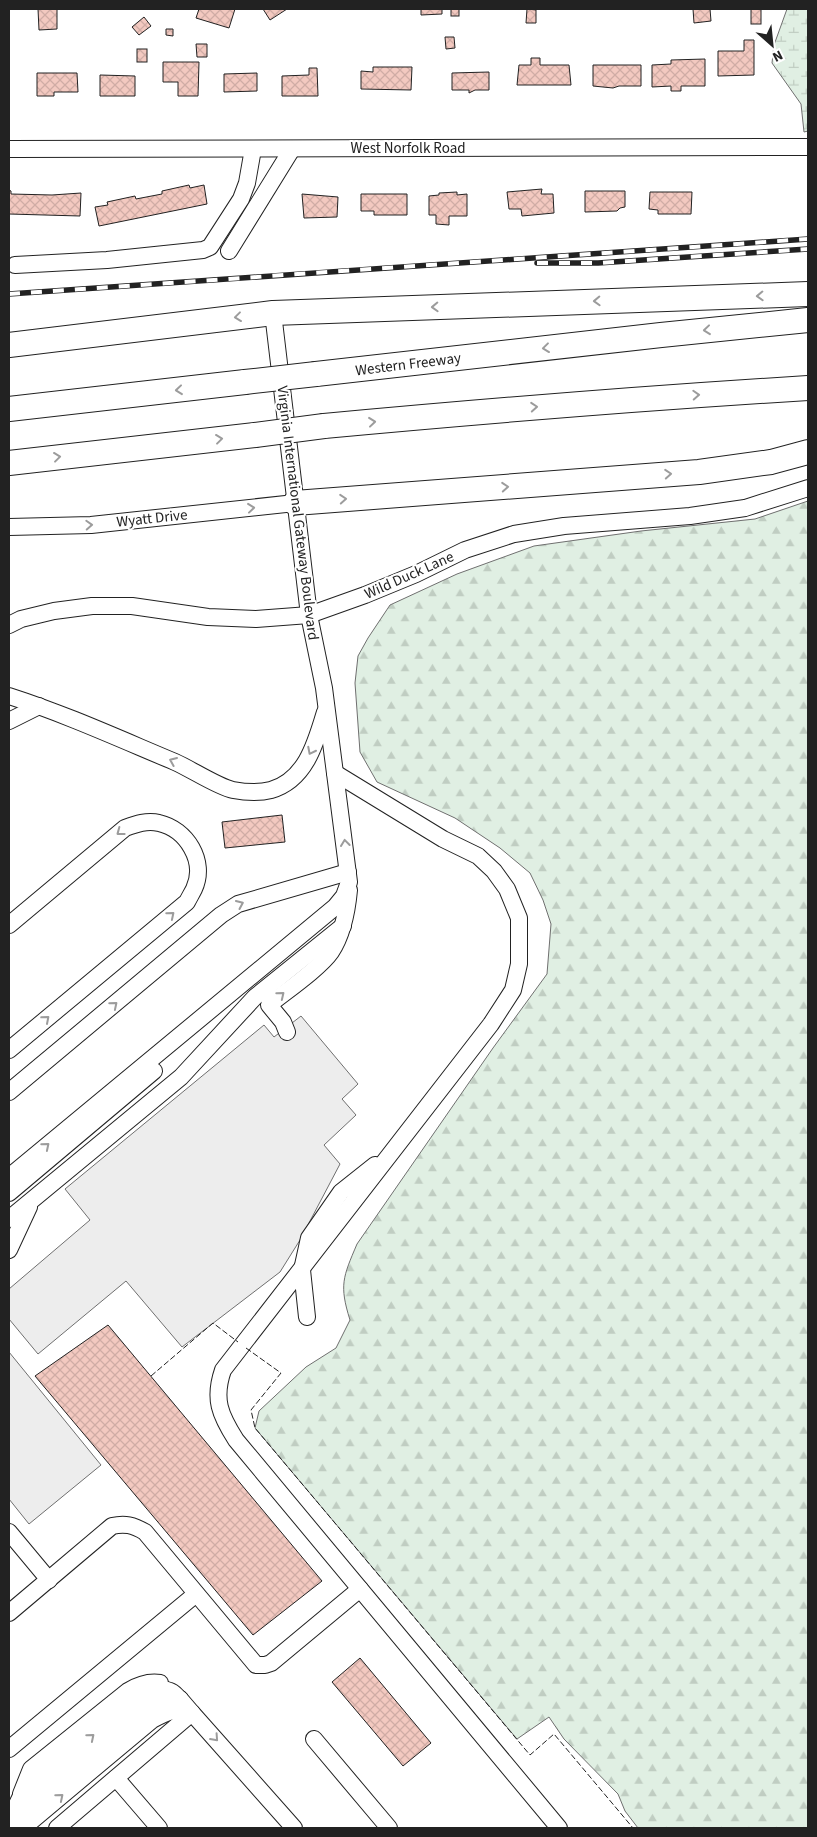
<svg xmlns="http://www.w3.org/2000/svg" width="817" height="1837" font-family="'Source Sans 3',sans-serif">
	<defs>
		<pattern id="forest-firs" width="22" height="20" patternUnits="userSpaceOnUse" patternTransform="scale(1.25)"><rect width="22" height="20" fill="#e0efe3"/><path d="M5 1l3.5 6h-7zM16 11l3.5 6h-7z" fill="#c0cdc2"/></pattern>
		<pattern id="wetland-marsh" width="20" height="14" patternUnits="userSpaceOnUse" patternTransform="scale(1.25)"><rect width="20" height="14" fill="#e0efe3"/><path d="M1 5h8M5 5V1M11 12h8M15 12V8" fill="none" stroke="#c0cdc2"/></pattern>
		<pattern id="building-cross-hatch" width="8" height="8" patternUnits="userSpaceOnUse" patternTransform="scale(1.25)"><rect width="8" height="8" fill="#f3c9c0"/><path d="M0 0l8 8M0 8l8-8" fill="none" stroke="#d0aca5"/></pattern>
	</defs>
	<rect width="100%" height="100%" fill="#fff"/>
	<path fill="url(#forest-firs)" stroke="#6f6f6f" d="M808,501v1327h-170l-13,-17 -7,-17 -54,-55 -15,-22 -32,22 -262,-311 4,-17 47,-44 30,-19 14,-28c-11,-35 -7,-43 7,-76l136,-196 54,-74 4,-50 -8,-24 -13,-27 -30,-25 -45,-30 -78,-36 -17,-30 -5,-69 3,-27 10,-18 22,-33 67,-31 77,-28 107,-15 114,-12z"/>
	<path fill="url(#wetland-marsh)" stroke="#6f6f6f" d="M787,9h21v122l-4,1 -3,-28 -29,-41 2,-18z"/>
	<g fill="#ededed" stroke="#6f6f6f">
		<path d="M301,1016l57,68 -16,15 14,16 -32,30 16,19 -40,76 -20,32 -98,75 -56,-66 -88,73 -29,-35v-30l81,-69 -25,-31 199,-164 10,12z"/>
		<path d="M9,1352l92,113 -72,59 -20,-25z"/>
	</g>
	<g fill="url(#building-cross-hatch)" stroke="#222">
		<path d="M38,9h19v20l-18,1z"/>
		<path d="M199,9h36l-6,19 -33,-10z"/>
		<path d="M263,9h24l-17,11z"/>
		<path d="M421,9h21v5l-21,1z"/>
		<rect x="451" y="9" width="8" height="7"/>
		<path d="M527,9l9,1v13h-10z"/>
		<path d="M693,9h17l1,12 -17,2z"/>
		<rect x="751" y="9" width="10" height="15"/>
		<path d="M144,17l7,9 -12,9 -7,-8z"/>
		<path d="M166,29h7v7l-7,-1z"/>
		<path d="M445,37h9l1,11 -9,1z"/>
		<path d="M744,40h10v35l-36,1v-25h26z"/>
		<path d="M196,44h11v13h-10z"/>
		<rect x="137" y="49" width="10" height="13"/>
		<path d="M531,58h9v7h29l2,20h-54l2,-20h12z"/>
		<path d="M705,59v27h-24v5h-10v-5l-19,1v-22l19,-1v-4z"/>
		<path d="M163,62h36l-1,34h-20v-14h-15z"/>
		<path d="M593,65h48v21h-22l-6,2 -20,-2z"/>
		<path d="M373,67h39l-1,23 -50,-1v-18l12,1z"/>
		<path d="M309,68h8l1,28h-36v-20l27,-1z"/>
		<path d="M489,72v18h-14l-6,3v-3h-17v-17z"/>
		<path d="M37,73h40l1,19h-24v4h-17z"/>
		<path d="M257,73v18l-33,1v-18z"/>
		<path d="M100,75l35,1v20h-35z"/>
		<path d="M189,185l1,3 14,-3 3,19 -108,22 -4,-19 13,-2 -1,-3 28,-6 1,3 26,-5v-3z"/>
		<path d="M542,189l-1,5h12l1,19 -32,3 -1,-7h-12l-2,-17z"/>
		<path d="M9,190l2,1v3l41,1 29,-2 -1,23 -71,-2z"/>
		<path d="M585,191h40v16l-5,1 -3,3 -32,1z"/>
		<path d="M457,192v3l10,-1v22h-18v9l-13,-1v-9h-7v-19l10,-1v-2z"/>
		<path d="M650,192h42l-1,22h-33v-4l-9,-1z"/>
		<path d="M302,194l36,3 -1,20 -33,1z"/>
		<path d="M361,194h46v21h-33v-4h-13z"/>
		<path d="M282,815l3,27 -60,6 -3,-26z"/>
		<path d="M108,1325l214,256 -69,54 -218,-259z"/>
		<path d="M360,1658l71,85 -28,23 -71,-84z"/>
	</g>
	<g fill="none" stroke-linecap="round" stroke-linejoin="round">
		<defs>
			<g id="minor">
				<path d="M9,149l799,-2"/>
				<path d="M229,251l63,-102"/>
				<path d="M15,265l92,-5 96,-10 7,-3 31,-48 6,-16 6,-34"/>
				<path d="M9,527l82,-2 204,-22"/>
				<path d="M9,625l12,-6 33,-8 38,-5h40l76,11 48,2 53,-4 56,-20 51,-21 49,-24 49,-16 50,-8 126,-10 55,-8 63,-20"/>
				<path d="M9,696c56,18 111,43 166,66 16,7 43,25 58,28 11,2 27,3 38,0 35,-10 45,-48 54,-78"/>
				<path d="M9,721l30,-15"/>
				<path d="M335,773l108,66 35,17 16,15 13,18 12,29v46l-6,26 -22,34 -268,346c-10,29 -3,45 13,70l323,388"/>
				<path d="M9,925l116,-97c11,-4 22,-8 34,-5 27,6 48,38 35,66 -2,4 -5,9 -7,13l-178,148"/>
				<path d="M287,1032l-4,-10 -14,-17c16,-13 51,-37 62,-53 12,-18 16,-40 18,-62"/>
				<path d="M9,1092l212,-177 17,-11 110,-32"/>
				<path d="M9,1177l326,-270 9,-11 5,-14 -25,-194 -15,-73 -36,-302"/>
				<path d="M9,1193l145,-122"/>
				<path d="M9,1219l172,-142 74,-80 88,-71"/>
				<path d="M9,1250l20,-43"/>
				<path d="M307,1317l-5,-47 7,-32 32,-46 34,-27"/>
				<path d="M9,1532l40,48"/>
				<path d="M9,1613l103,-87c13,-3 21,-1 33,6l111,133h9l6,-2 89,-74"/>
				<path d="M314,1739l75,89"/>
				<path d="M9,1749l187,-155"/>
				<path d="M116,1778l43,50"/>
				<path d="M21,1794l10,-25 97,-78c10,-6 20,-10 32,-8"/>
				<path d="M9,1821l12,-25 116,-97c9,-5 23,-13 33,-8 4,1 7,6 10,8"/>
				<path d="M9,1824l137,-114 9,-7 25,-4 12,14 -135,115"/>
				<path d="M23,1828l129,-108c13,-7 26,-14 40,-7l102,115"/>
			</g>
			<g id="highway">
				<path d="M9,345l264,-32 535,-19"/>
				<path d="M316,374l345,-39 147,-15"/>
				<path d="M9,409l236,-27"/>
				<path d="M324,426c161,-15 322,-28 484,-38"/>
				<path d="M9,463l246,-28"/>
				<path d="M295,503l404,-31 72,-10 37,-10"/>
			</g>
		</defs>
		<use href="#minor" stroke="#222" stroke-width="18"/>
		<use href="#highway" stroke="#222" stroke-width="26"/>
		<use href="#minor" stroke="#fff" stroke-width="16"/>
		<use href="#highway" stroke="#fff" stroke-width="24"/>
		<defs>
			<g id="rail">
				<path d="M537,263h61l210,-14"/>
				<path d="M9,294l799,-55"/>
			</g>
		</defs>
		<use href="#rail" stroke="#222" stroke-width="5.5"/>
		<use href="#rail" stroke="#fff" stroke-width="4" stroke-dasharray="11" stroke-linecap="butt"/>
		<defs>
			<g id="highway-bridge">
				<path d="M245,382l71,-8"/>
				<path d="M255,435l69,-9"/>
			</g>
		</defs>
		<use href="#highway-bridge" stroke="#222" stroke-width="26" stroke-linecap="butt"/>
		<use href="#highway-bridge" stroke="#fff" stroke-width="24"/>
		<g stroke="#222" stroke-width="1" stroke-dasharray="6 2.5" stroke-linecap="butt">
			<path d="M246,1348l35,25 -30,37 4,18 275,327 24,-21 79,94"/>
			<path d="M151,1376l62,-53 25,19"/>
		</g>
	</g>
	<defs><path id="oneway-chevron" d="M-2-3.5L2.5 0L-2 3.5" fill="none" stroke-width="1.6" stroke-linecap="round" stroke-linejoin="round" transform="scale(1.25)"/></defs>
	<g stroke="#9c9c9c">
		<use href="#oneway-chevron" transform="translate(760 296) rotate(178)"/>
		<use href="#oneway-chevron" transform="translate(597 301) rotate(178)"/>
		<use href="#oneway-chevron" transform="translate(435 307) rotate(178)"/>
		<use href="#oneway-chevron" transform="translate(238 317) rotate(173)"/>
		<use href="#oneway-chevron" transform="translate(707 330) rotate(174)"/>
		<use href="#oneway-chevron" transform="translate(546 348) rotate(173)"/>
		<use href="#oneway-chevron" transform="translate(179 390) rotate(174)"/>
		<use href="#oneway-chevron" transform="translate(696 395) rotate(-3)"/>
		<use href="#oneway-chevron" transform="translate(534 407) rotate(-4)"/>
		<use href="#oneway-chevron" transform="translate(372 422) rotate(-6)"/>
		<use href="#oneway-chevron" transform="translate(219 439) rotate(-7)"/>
		<use href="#oneway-chevron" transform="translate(57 457) rotate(-7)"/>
		<use href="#oneway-chevron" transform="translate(668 474) rotate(-4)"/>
		<use href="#oneway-chevron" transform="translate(505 487) rotate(-4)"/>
		<use href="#oneway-chevron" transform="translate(343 499) rotate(-4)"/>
		<use href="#oneway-chevron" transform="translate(251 508) rotate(-6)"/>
		<use href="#oneway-chevron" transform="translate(89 525) rotate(-3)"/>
		<use href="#oneway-chevron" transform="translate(311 751) rotate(117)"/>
		<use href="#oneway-chevron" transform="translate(173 761) rotate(-157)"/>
		<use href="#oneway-chevron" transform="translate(120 832) rotate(143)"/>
		<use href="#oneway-chevron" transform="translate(345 843) rotate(-97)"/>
		<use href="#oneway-chevron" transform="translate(240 904) rotate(-24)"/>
		<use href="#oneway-chevron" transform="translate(171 915) rotate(-40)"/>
		<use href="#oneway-chevron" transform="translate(281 995) rotate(-39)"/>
		<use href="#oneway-chevron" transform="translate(114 1005) rotate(-40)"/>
		<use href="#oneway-chevron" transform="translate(46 1019) rotate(-41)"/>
		<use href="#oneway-chevron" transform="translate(46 1146) rotate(-40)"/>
		<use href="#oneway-chevron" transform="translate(91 1737) rotate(-40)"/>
		<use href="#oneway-chevron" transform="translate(215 1738) rotate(48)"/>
		<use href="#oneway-chevron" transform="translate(60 1797) rotate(-40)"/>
	</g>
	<g text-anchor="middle" stroke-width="4" stroke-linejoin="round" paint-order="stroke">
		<g font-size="15" fill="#222" stroke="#fff">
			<text x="408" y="153">West Norfolk Road</text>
			<text transform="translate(408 364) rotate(-7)" y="5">Western Freeway</text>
			<text transform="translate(298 513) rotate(83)" y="5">Virginia International Gateway Boulevard</text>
			<text transform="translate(152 518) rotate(-6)" y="5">Wyatt Drive</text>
			<text transform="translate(409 575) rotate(-24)" y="5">Wild Duck Lane</text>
		</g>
	</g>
	<rect width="817" height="1837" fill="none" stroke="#222222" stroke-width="20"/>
	<g transform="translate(772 45) rotate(153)" stroke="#ffffff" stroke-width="4" paint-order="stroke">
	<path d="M0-4L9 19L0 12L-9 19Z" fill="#222222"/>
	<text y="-8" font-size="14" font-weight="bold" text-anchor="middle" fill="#222222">N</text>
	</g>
</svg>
